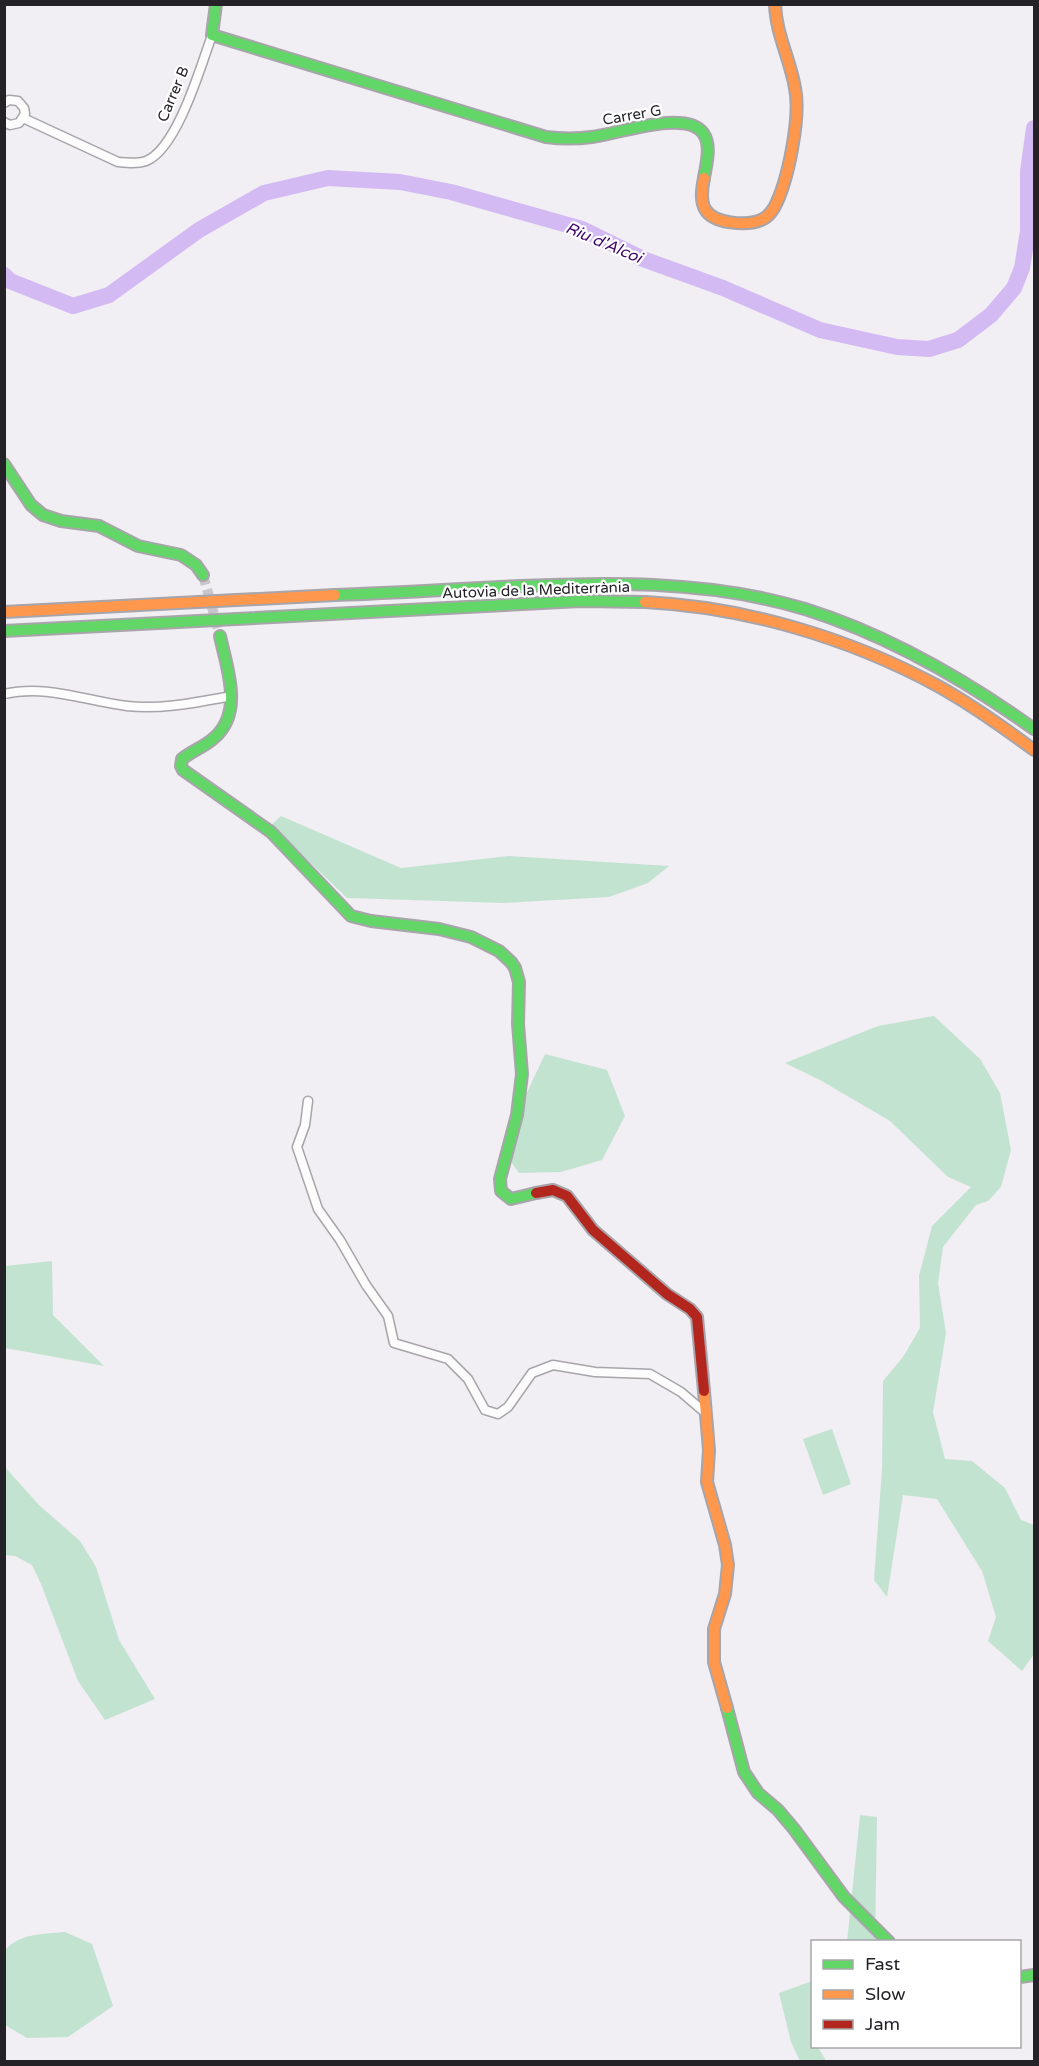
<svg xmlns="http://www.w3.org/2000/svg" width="1039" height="2066" font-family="'Varela Round',sans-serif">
	<rect width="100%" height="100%" fill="#f1eef4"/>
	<g fill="#c3e3d1">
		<path d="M281,816l120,52 108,-12 160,10 -21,17 -39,14 -105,6 -157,-5 -76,-73z"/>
		<path d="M934,1016l46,43 20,34 11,57 -10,37 -13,14 -12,4 -33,42 -5,36 8,50 -13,79 12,47 27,2 33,27 16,32 13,5v129l-12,17 -34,-30 8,-24 -14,-46 -45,-72 -34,-4 -16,102 -13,-17 8,-111 1,-88 20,-24 17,-29 -1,-52 13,-50 39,-39 -23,-10 -58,-56 -70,-41 -35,-17 93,-37z"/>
		<path d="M545,1054l62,16 18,46 -23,44 -41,12 -42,1 -18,-25z"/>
		<path d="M52,1261l1,54 51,51 -99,-18v-82z"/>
		<path d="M832,1429l19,55 -28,11 -20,-56z"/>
		<path d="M4,1466l35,39 41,36 16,26 23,73 36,59 -50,21 -27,-39 -37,-97 -9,-19 -17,-9 -10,-1z"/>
		<path d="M860,1815l17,2 -2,124 -28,1z"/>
		<path d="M65,1932l27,12 21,62 -45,31 -41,1 -22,-13v-75c15,-17 39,-16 60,-18z"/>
		<path d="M812,1981v65l6,1 8,14h-26l-9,-19 -12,-49z"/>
	</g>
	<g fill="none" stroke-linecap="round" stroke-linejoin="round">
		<path stroke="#d4baf3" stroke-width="16" d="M4,275l6,6 63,25 36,-11 90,-65 65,-37 64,-15 72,4 51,10 131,37 61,30 80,29 97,42 77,17 32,2 29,-9 33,-25 23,-27 8,-20 6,-37v-60l6,-43"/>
		<path stroke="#c8c5cb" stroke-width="10" stroke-dasharray="10 5" stroke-linecap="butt" d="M203,575l17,61"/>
		<defs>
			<g id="street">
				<path d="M4,103l5,-3 9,1 6,7 1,6 -6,9 -9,2 -6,-3"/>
				<path d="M23,118l95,44c10,1 19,2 28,-1 31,-12 55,-95 66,-126"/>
				<path d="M4,694c43,-10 81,7 123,12 35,4 71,-4 105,-10"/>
				<path d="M308,1101l-3,24 -8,22 21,62 22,31 26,45 22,31 6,27 54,16 20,20 17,31 13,4 10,-7 24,-34 21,-8 42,7 55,2 31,18 21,18 4,1"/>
			</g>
			<g id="fast">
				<path d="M216,4l-4,31 334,102c15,2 31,2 46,0 25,-3 94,-28 111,-4 9,12 3,32 1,45"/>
				<path d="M4,464l27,41 12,10 18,6 38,5 39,20 43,9 15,10 7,10"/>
				<path d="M335,595c55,-2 109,-5 164,-8 102,-5 207,-8 306,22 83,26 159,70 229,120"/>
				<path d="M4,631l577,-30 64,1"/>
				<path d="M220,636c7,33 24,76 -6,102 -10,9 -22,13 -32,21l-1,7 2,4 88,62 80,84 20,5 68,8 32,8 28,14 12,11 4,6 4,14 -1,42 4,50 -5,41 -17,64 1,12 10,8 25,-6"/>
				<path d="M727,1708l17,64 14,21 20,17 16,19 50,68 45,45"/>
				<path d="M1020,1977l14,-2"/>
			</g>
			<g id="slow">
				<path d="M704,178c-2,10 -4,22 1,31 8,15 42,17 56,11 6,-2 9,-6 13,-12 14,-26 27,-91 21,-120 -5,-29 -19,-54 -20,-84"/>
				<path d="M645,602c101,5 204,36 293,84 34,19 65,41 96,64"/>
				<path d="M4,612l331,-17"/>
				<path d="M704,1391l5,59 -2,32 18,63 3,20 -3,29 -11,35v33l13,46"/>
			</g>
			<path id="jam" d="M536,1193l17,-3 14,6 26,34 74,64 23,15 7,8 7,74"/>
		</defs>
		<use href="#street" stroke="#a7a5aa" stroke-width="11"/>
		<use href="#fast" stroke="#a7a5aa" stroke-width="14"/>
		<use href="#slow" stroke="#a7a5aa" stroke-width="14"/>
		<use href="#jam" stroke="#a7a5aa" stroke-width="14"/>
		<use href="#street" stroke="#fdfcfd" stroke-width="8"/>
		<use href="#fast" stroke="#63d668" stroke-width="10"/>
		<use href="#slow" stroke="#ff974d" stroke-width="10"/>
		<use href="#jam" stroke="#b3261e" stroke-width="10"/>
	</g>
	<g text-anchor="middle" stroke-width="4.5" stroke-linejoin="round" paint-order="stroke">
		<g font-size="15" fill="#242227" stroke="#fff">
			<text transform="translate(173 94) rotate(-67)" y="5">Carrer B</text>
			<text transform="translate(632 115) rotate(-10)" y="5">Carrer G</text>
			<text transform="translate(536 590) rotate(-2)" y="5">Autovia de la Mediterrània</text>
		</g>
		<g font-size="16" font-style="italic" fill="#3f0566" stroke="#fff">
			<text transform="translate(604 242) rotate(23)" y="6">Riu d'Alcoi</text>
		</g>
	</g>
	<rect width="1039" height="2066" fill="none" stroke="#242227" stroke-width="12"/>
	<rect x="811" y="1940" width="210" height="108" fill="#ffffff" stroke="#a7a7a9" stroke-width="1.5"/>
	<rect x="823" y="1960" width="30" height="9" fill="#63d668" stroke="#a7a7a9" stroke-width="1.5"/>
	<text x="865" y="1970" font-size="18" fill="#242227">Fast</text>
	<rect x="823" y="1990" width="30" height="9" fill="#ff974d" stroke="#a7a7a9" stroke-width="1.5"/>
	<text x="865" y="2000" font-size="18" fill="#242227">Slow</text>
	<rect x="823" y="2020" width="30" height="9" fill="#b3261e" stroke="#a7a7a9" stroke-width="1.5"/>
	<text x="865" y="2030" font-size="18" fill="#242227">Jam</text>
</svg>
